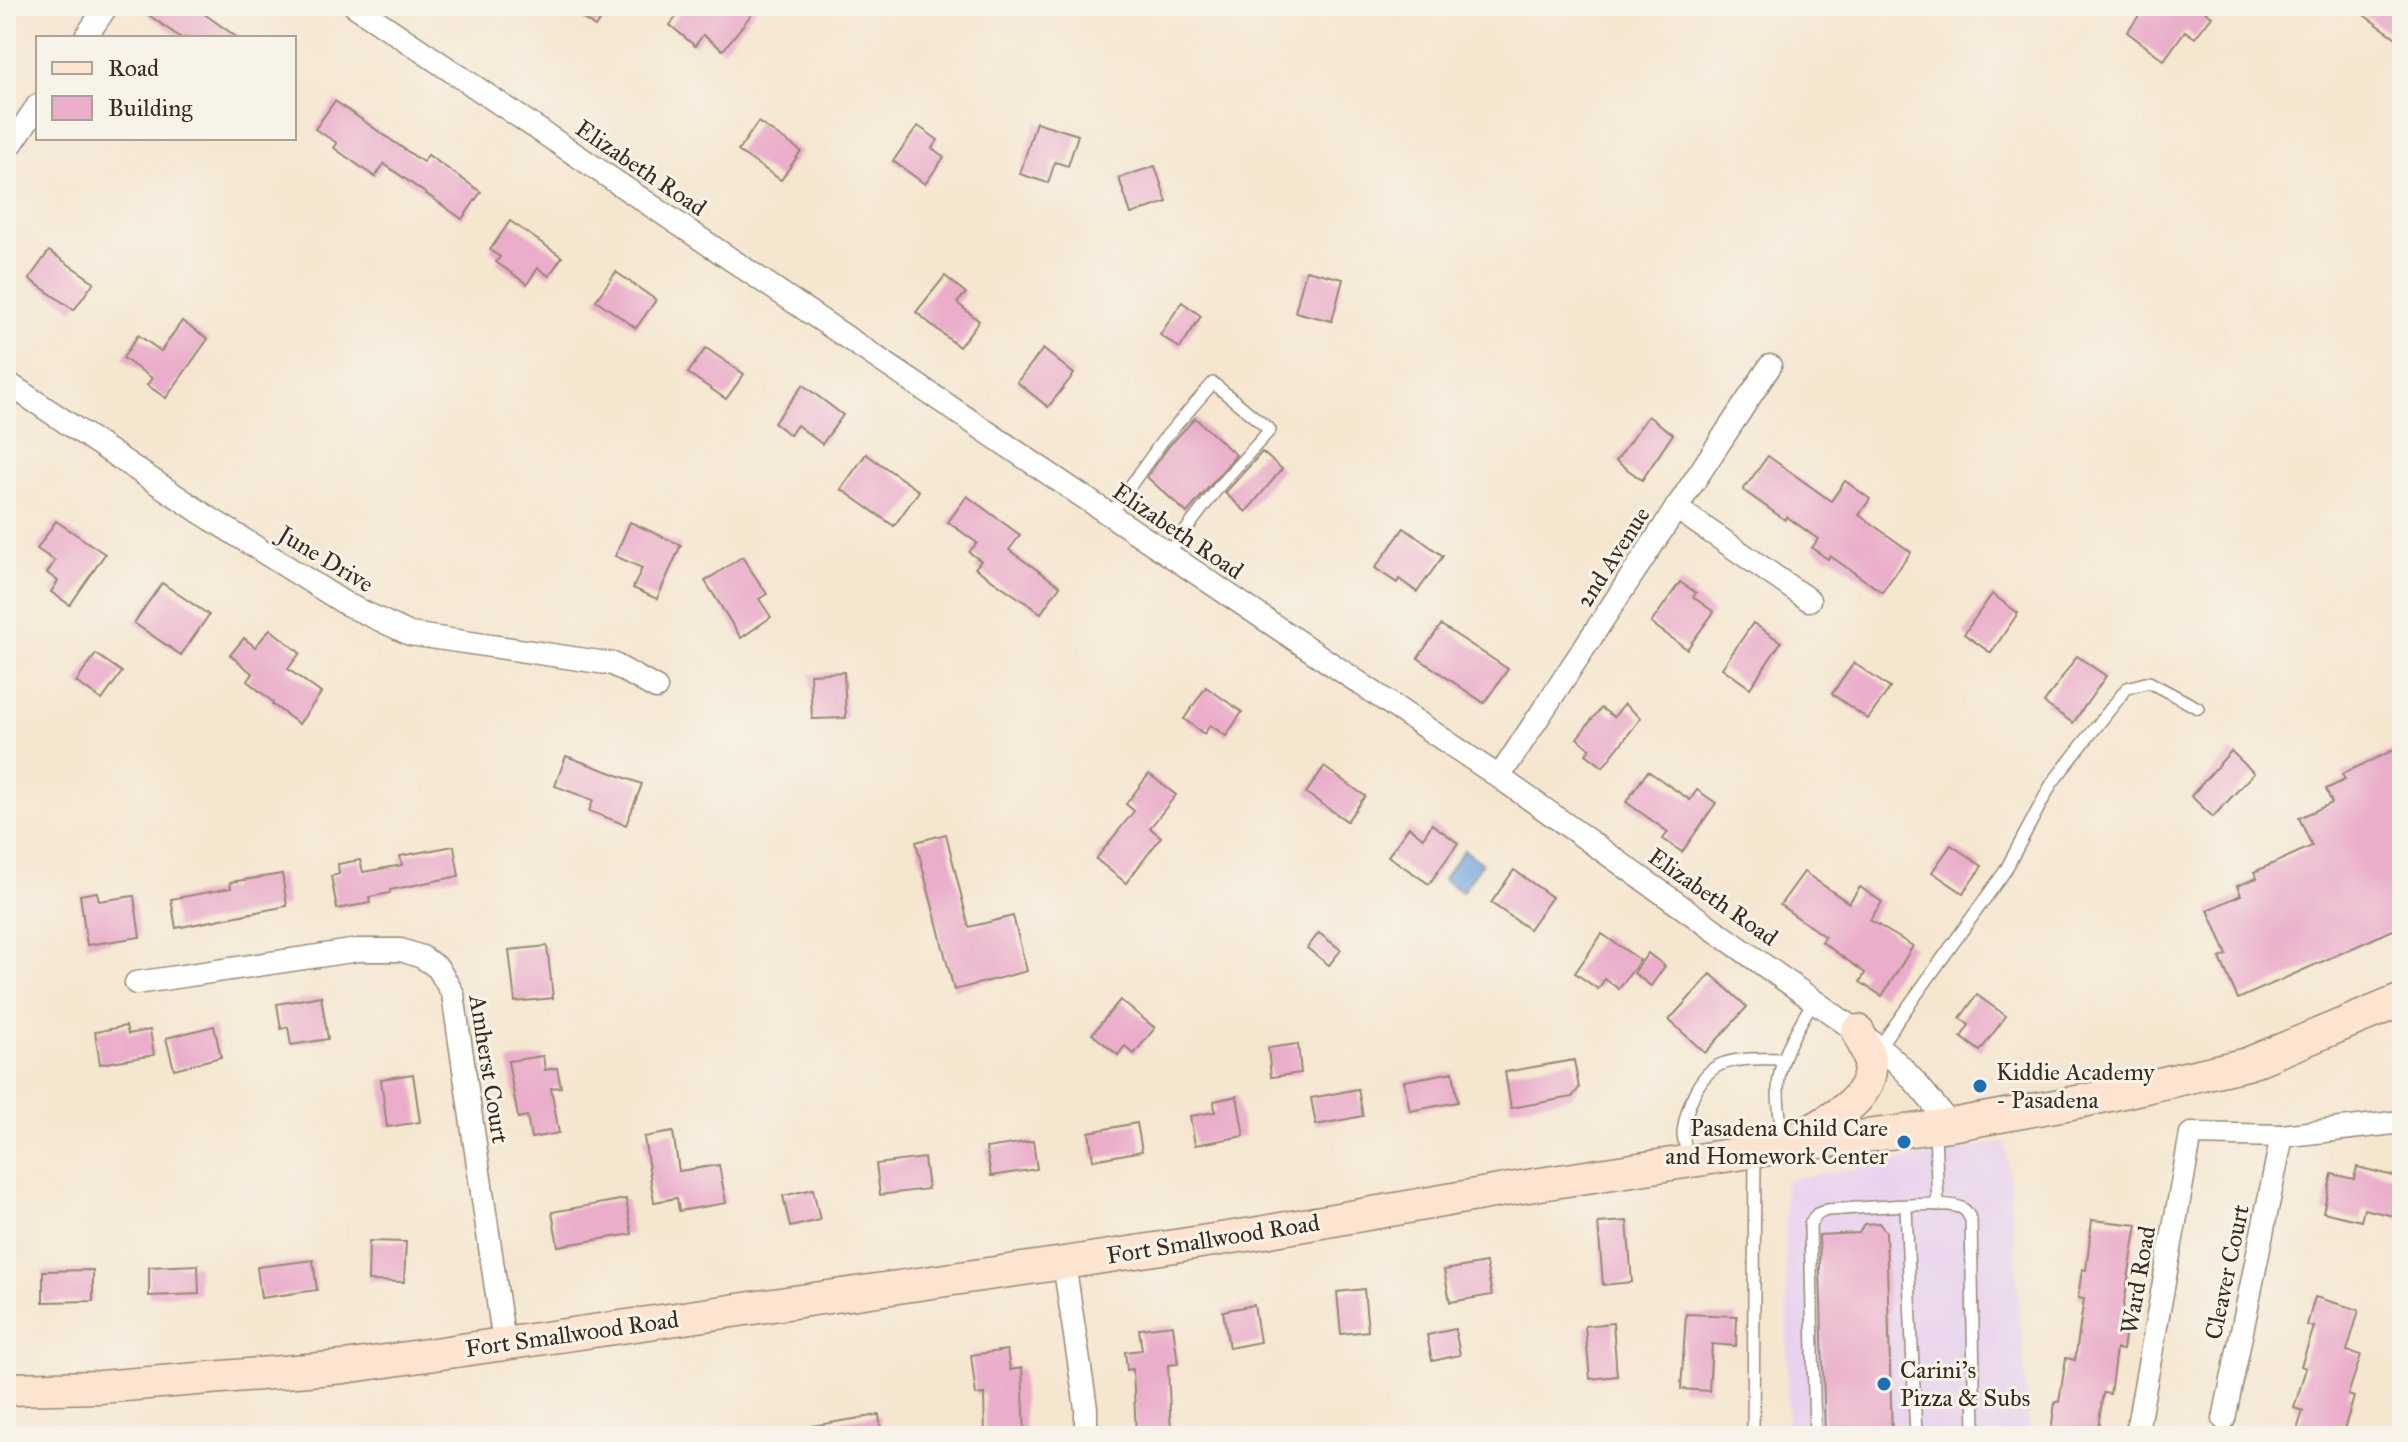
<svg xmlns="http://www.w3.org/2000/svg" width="2408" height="1442" font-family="'IM FELL Great Primer',serif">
	<rect width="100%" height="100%" fill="#f7f3e8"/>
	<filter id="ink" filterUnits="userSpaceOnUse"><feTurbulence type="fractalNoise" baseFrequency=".0125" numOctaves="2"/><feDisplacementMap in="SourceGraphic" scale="16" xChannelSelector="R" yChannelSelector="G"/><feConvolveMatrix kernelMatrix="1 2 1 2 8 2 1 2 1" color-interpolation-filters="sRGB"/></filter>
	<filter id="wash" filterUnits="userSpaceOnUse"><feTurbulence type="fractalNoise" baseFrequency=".006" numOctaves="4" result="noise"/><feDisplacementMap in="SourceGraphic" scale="32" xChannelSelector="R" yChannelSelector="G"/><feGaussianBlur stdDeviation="1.8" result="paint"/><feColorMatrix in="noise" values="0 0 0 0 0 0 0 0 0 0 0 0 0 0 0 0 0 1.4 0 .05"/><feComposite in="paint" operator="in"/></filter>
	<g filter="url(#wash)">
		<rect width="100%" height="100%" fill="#f5e6d0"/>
		<path fill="#e8d2ee" d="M2006,1142l24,294h-242l-3,-256z"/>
		<path fill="#75a6e0" stroke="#58687f" stroke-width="2" d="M1464,850l18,13 -20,29 -19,-13z"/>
		<g id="blocks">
			<g fill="#eaadca">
				<path d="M136,6h57l45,32h-57z"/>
				<path d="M565,6h44l-14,21z"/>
				<path d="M685,6h73l-35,44 -20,-15 -8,11 -25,-21z"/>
				<path d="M2146,6h51l15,10 -17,22 -10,-7 -21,29 -37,-28z"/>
				<path d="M2351,6h51v36z"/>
				<path d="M335,101l88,61 5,-7 53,37 -19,27 -78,-55 -9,13 -41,-29 3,-5 -22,-14z"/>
				<path d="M758,122l43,29 -20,29 -43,-29z"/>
				<path d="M1036,122l42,13 -10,31 -13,-4 -7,21 -28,-9z"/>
				<path d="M918,126l20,14 -6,8 12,9 -19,27 -32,-23z"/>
				<path d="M1155,166l12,36 -36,12 -12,-36z"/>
				<path d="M510,221l52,36 -13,19 -11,-8 -11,16 -31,-22 4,-5 -10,-7z"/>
				<path d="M49,251l45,31 -20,28 -45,-31z"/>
				<path d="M1306,270l37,9 -11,42 -37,-9z"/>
				<path d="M616,272l40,28 -20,28 -40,-28z"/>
				<path d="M945,276l21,17 -9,10 22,18 -20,26 -43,-35z"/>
				<path d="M1182,302l19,14 -21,32 -20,-13z"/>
				<path d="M182,321l26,18 -42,59 -19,-13 5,-7 -29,-20 15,-23 23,16z"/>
				<path d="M706,348l38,26 -18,25 -38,-26z"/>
				<path d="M1043,349l31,25 -26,33 -31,-25z"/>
				<path d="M803,385l40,30 -21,29 -25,-19 -7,10 -16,-12z"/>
				<path d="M1648,416l25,18 -31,46 -26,-19z"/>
				<path d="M1195,418l41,37 -49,58 -40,-36 22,-31z"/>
				<path d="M1262,452l20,17 -36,43 -21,-19z"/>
				<path d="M866,454l53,37 -25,35 -53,-37z"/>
				<path d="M1768,456l63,45 14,-20 25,18 -11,16 52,37 -29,40 -52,-36 -2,3 -16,-11 6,-9 -31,-22 -2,3 -42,-30z"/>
				<path d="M967,496l53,39 -11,15 51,36 -19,27 -66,-45 6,-7 -12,-9 8,-9 -29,-21z"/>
				<path d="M56,521l49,33 -35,51 -19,-13 7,-11 -11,-8 8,-12 -18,-12z"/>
				<path d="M630,522l51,23 -24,54 -24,-11 9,-20 -27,-12z"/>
				<path d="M1404,528l39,28 -26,36 -18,-13 -2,4 -22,-15z"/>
				<path d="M742,557l25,37 -8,5 12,18 -30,21 -36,-57z"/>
				<path d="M1680,582l16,11 -3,4 21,15 -27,37 -36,-26z"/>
				<path d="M162,583l47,32 -28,40 -47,-32z"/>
				<path d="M1992,594l26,19 -27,40 -27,-19z"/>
				<path d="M1753,623l28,19 -31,46 -28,-20z"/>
				<path d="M1441,625l67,44 -24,34 -66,-45z"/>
				<path d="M270,629l30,24 -12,16 33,24 -22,31 -27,-20 1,-2 -26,-21 6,-7 -23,-19 14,-17 11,9z"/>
				<path d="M96,654l26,18 -20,28 -26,-18z"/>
				<path d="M2077,656l29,20 -33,47 -29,-20z"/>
				<path d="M1854,663l36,25 -22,31 -36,-25z"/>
				<path d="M844,672l2,46 -34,1 -2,-45z"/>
				<path d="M1206,687l36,25 -16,24 -16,-11 -6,9 -20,-15z"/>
				<path d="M1624,704l17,14 -38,49 -17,-13 4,-5 -13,-11 24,-30 13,9z"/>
				<path d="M2402,746v180l-164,73 -18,-41 7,-3 -19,-45 33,-15 -4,-9 20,-8 -3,-6 58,-26 -13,-28 33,-15 -6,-14 19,-9 -3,-6z"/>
				<path d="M2231,751l23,22 -41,44 -22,-21z"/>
				<path d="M566,756l76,28 -16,41 -37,-14 4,-11 -38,-14z"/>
				<path d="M1324,767l41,29 -18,25 -41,-28z"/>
				<path d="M1648,771l42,29 7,-10 19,13 -34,49 -19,-13 5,-7 -42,-30z"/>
				<path d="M1149,774l27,21 -26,33 11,9 -35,46 -30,-24 38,-48 -8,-7z"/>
				<path d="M1432,824l26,19 -29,41 -41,-28 21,-29 14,11z"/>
				<path d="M946,834l23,93 44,-11 14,55 -73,19 -38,-148z"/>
				<path d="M1951,845l31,21 -19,27 -31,-21z"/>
				<path d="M454,846l5,30 -69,14v3l-21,4 1,6 -33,6 -6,-33 8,-2 -1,-10 22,-4 3,12 39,-7 -2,-9z"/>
				<path d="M1514,870l38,27 -23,32 -38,-26z"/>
				<path d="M1804,872l45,31 11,-16 22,15 -12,18 43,26 -31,50 -22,-14 5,-9 -43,-31 3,-5 -45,-32z"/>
				<path d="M282,874l5,32 -111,22 -5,-29 60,-11 -1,-6z"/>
				<path d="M97,892l2,9 35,-5 6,41 -53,8 -7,-50z"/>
				<path d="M1319,933l22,17 -12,15 -22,-17z"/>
				<path d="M1602,934l38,26 -21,29 -14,-10 -7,10 -23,-16z"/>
				<path d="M547,946l6,52 -38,4 -6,-52z"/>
				<path d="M1648,953l17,13 -14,20 -17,-13z"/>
				<path d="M1711,974l36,33 -42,46 -36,-33z"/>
				<path d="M1977,995l29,21 -26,35 -19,-14 8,-12 -9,-7z"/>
				<path d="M321,996l7,43 -37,6 -3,-18 -7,2 -4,-25z"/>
				<path d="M1120,1000l35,28 -21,26 -9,-8 -7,9 -26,-21z"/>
				<path d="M126,1026l2,8 22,-4 4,25 -54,9 -5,-32z"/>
				<path d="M214,1026l7,31 -47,12 -8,-31z"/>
				<path d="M1298,1044l3,29 -30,4 -3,-29z"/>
				<path d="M543,1056l2,14 12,-2 4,19 -10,1 8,45 -28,5 -4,-22 -9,2 -10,-57z"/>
				<path d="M1574,1060l5,28 -7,9 -61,11 -6,-36z"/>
				<path d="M1453,1072l5,30 -48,9 -6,-30z"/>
				<path d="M413,1074l7,48 -33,5 -6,-48z"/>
				<path d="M1358,1089l5,27 -47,9 -5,-27z"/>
				<path d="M1237,1096l7,40 -49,9 -5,-29 25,-4 -1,-11z"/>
				<path d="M1137,1123l5,28 -49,9 -4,-28z"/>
				<path d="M673,1132l6,39 40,-6 7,38 -47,8 -2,-13 -23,4 -10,-65z"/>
				<path d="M1033,1141l4,28 -46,7 -5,-28z"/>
				<path d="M924,1158l4,31 -48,6 -4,-31z"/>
				<path d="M2357,1167l45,11v40l-38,-9 -3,12 -38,-9 9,-38 22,5z"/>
				<path d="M813,1189l7,31 -30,7 -7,-31z"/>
				<path d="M626,1199l6,35 -74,12 -6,-34z"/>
				<path d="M2092,1220l45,5 -16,96 6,1 -4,28 -7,-1 -6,45 -7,-1 -6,43 -46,-5 4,-29h4l7,-44 9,2 9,-61 -6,-1 4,-29 4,1z"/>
				<path d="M1627,1221l5,61 -29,3 -5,-62z"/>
				<path d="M1879,1223l7,9 6,204h-67l-6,-201 40,-2 5,-9z"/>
				<path d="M369,1241l37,1 -2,40 -36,-1z"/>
				<path d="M313,1260l4,30 -56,8 -4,-31z"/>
				<path d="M1486,1263l6,32 -42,7 -6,-32z"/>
				<path d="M198,1265l1,29 -50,2v-29z"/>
				<path d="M93,1270v31l-50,1v-31z"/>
				<path d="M1364,1289l4,42 -27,3 -4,-42z"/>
				<path d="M2315,1297l44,13 -12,41 14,4 -13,40 6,2 -12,39h-47l8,-25 -9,-3 12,-40 -5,-2 13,-39 -7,-2z"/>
				<path d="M1254,1305l6,37 -31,6 -6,-37z"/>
				<path d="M1686,1314l51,2 -1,30 -24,-2 -3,47 -28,-2z"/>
				<path d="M1613,1323l4,53 -27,3 -5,-53z"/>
				<path d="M1173,1325l5,39 -10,1 3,71h-35l-3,-67 -6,1 -2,-18 17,-2 -3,-21z"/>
				<path d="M1455,1329l5,26 -28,6 -5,-26z"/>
				<path d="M1007,1350l3,20 12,-2 3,68h-40l-1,-42 -8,1 -5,-40z"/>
				<path d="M879,1415l3,21h-70l-1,-10z"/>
			</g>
		</g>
	</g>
	<g filter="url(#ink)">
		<use href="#blocks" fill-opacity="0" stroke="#988877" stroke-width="2"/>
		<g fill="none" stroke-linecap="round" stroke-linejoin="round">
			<defs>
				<g id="lane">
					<path d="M1109,516l54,-76 50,-57 57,47 -49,54 -54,71"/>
					<path d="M1879,1047l126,-176 47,-88 75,-95 22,-6 49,26"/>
					<path d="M1935,1132l3,73"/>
					<path d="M1783,1142c-2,-17 -5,-35 -5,-52 0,-32 20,-63 36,-90"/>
					<path d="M1688,1157c-2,-8 -5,-17 -5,-25 3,-23 15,-59 39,-68 19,-7 43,-5 62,-5"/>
					<path d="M1906,1207l10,229"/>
					<path d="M1753,1436l2,-281"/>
					<path d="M1815,1436l-5,-212 7,-10 10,-4c24,-1 116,-10 132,-3 7,2 9,7 12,13l4,216"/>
				</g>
				<g id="street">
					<path d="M355,6l1144,771 380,270c28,22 49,50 71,78"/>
					<path d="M85,38l22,-32"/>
					<path d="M6,152l32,-47"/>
					<path d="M6,382l197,132 143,90 64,30 203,30 43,24"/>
					<path d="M1676,508l133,92"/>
					<path d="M1499,777l271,-411"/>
					<path d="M136,983l222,-33h43l21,7 16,11 15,26 51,349"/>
					<path d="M1064,1263l22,145v28"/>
					<path d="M2224,1419l58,-283"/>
					<path d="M2136,1436l55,-302 91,2 120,-14"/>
				</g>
				<g id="secondary">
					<path d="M1793,1141c29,-17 81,-39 77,-79 -1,-10 -9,-22 -12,-31"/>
					<path d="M6,1389l94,-2 244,-20 720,-104 189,-29 281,-49 249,-38 167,-22 138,-25 159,-36 155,-64"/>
				</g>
			</defs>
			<use href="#lane" stroke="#988877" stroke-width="14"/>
			<use href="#street" stroke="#988877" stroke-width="25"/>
			<use href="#secondary" stroke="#988877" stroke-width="35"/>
			<use href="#lane" stroke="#fff" stroke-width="11"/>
			<use href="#street" stroke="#fff" stroke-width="22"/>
			<use href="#secondary" stroke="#fde4d0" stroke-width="32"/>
		</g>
	</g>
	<g fill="#1f6fb2" stroke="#f7f3e8" stroke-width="3">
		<circle cx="1980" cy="1086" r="8"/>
		<circle cx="1904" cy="1142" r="8"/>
		<circle cx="1884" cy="1384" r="8"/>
	</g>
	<g text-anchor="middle" stroke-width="6" stroke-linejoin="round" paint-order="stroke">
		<g font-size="24" fill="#3b2a1e" stroke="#f7f3e8">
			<text transform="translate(641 168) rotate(34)" y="8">Elizabeth Road</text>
			<text transform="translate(1178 531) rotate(34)" y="8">Elizabeth Road</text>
			<text transform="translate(1613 557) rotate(-57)" y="8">2nd Avenue</text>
			<text transform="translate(326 559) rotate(31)" y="8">June Drive</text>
			<text transform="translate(1713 897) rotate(35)" y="8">Elizabeth Road</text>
			<text transform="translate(489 1069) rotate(81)" y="8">Amherst Court</text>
			<text transform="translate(1213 1239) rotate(-9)" y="8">Fort Smallwood Road</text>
			<text transform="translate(2227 1272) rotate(-78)" y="8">Cleaver Court</text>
			<text transform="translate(2138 1280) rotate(-80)" y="8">Ward Road</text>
			<text transform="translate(572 1334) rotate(-8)" y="8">Fort Smallwood Road</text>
		</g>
		<g font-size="24" fill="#3b2a1e" stroke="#f7f3e8" text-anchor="start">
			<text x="1996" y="1080">Kiddie Academy<tspan x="1996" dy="28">- Pasadena</tspan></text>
			<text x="1888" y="1136" text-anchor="end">Pasadena Child Care<tspan x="1888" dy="28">and Homework Center</tspan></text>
			<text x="1900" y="1378">Carini's<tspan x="1900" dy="28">Pizza &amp; Subs</tspan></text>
		</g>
	</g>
	<rect width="2408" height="1442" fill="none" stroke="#f7f3e8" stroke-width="32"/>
	<rect x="36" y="36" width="260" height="104" fill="#f7f3e8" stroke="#aca397" stroke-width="2"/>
	<rect x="52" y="62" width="40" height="12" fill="#fde4d0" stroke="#aca397" stroke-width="2"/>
	<text x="108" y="76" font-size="24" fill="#3b2a1e">Road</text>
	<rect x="52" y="96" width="40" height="24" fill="#eaadca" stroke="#aca397" stroke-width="2"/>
	<text x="108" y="116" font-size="24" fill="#3b2a1e">Building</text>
</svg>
